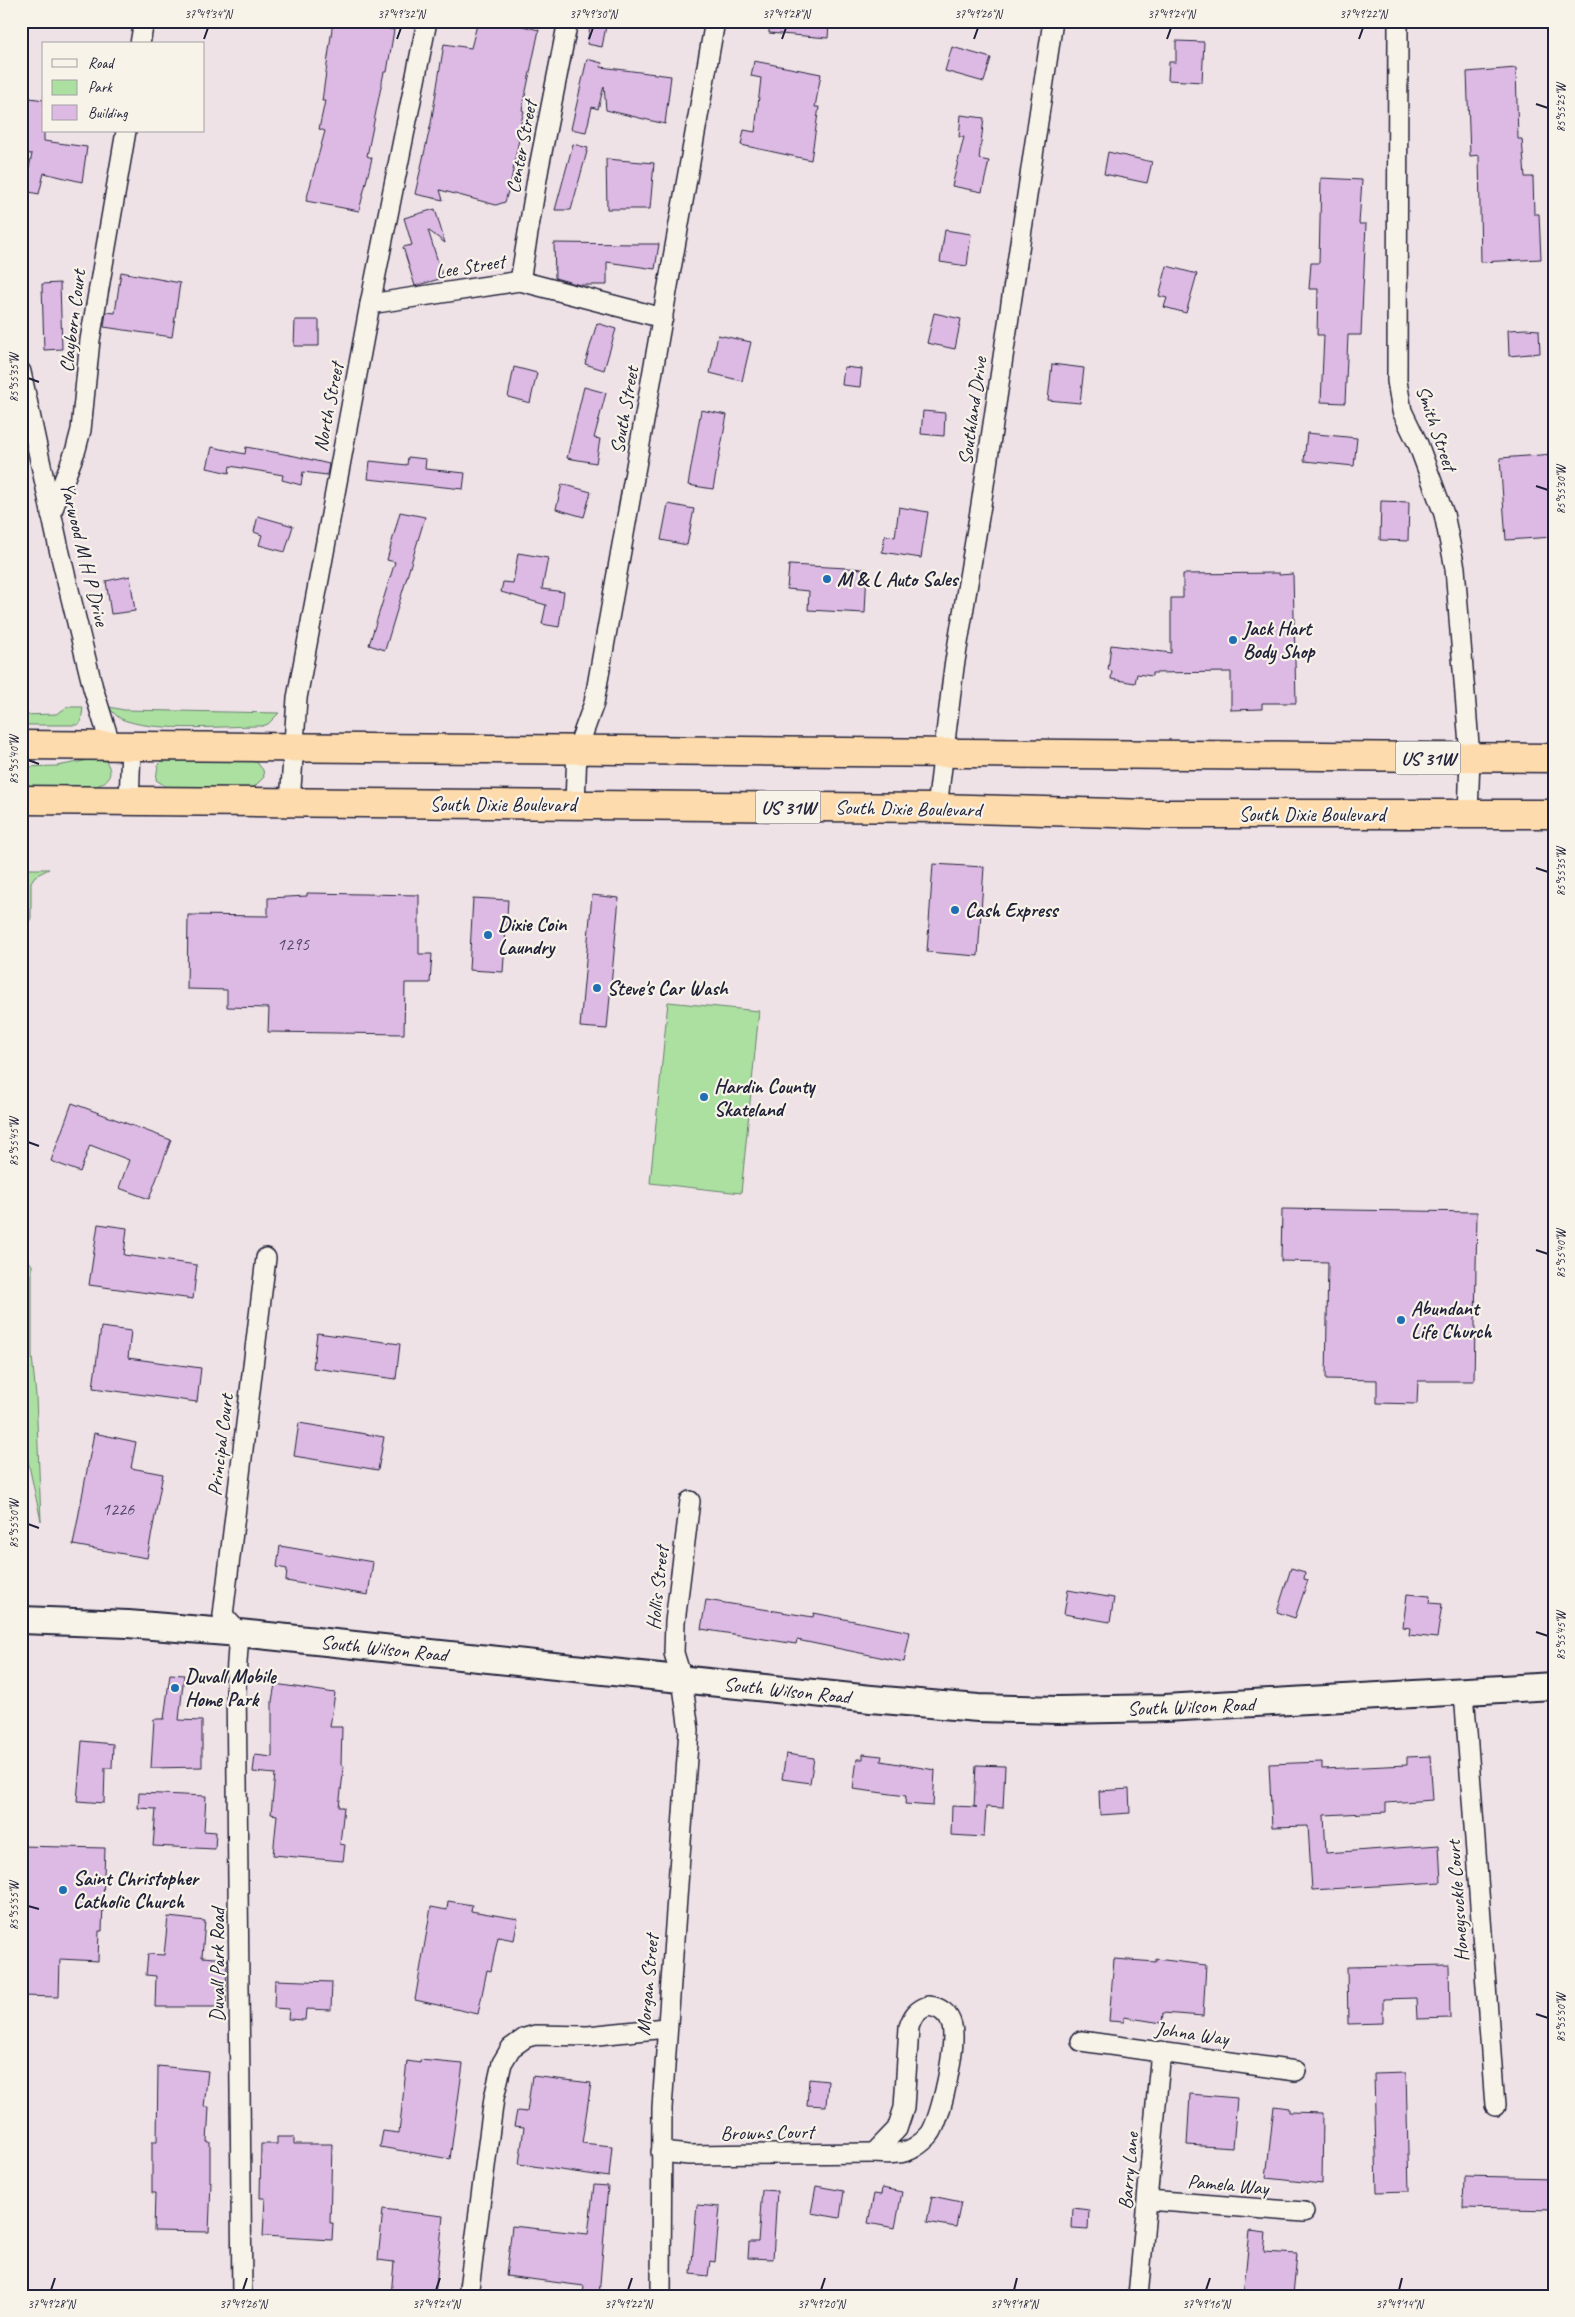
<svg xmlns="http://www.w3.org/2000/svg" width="1575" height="2317" font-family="Caveat,sans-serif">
	<rect width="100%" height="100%" fill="#efe2e7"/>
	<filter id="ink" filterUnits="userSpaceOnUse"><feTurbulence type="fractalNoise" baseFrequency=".02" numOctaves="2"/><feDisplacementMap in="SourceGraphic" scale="10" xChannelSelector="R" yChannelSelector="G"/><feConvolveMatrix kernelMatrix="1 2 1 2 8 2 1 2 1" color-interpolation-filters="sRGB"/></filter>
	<g filter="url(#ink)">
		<g fill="#ace0a1" stroke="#67816e">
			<path d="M68,707h15l-2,15 -3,3h-57v-10l35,-1z"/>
			<path d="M109,707l15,3 155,3 -11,11 -6,2c-37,0 -102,6 -135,-5 -8,-2 -13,-7 -18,-14z"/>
			<path d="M94,759l12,2c8,13 3,20 -9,25h-76v-19l36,-1z"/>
			<path d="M164,759l91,1 8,10 1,7 -11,11 -86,-1 -11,-7 2,-15z"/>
			<path d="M21,869h28l-14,7 -4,6v36l-10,18z"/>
			<path d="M668,1002l91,9 -18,182 -91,-10z"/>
			<path d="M21,1243l1,10 10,12v91l4,40 5,125 -16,-74 1,-164 -5,-24z"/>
		</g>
		<g fill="#ddbae4" stroke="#22223b">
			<path d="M333,21h21l40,9 -7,42h-3l-17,84 5,2 -13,53 -53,-10 19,-70 -6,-2 6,-28h-3z"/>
			<path d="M478,21h24l37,9 -17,80 2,1 -7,27 2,1 -8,42 -6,21 -9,3 -56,-15 3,10 -28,-6 16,-71 13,-79 27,4z"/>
			<path d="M591,21h16l-5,26 -15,-3z"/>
			<path d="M769,21l60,2 -1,15 -59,-5z"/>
			<path d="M1176,41l28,1 -2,40 -34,-2 1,-18h7z"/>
			<path d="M952,47l39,11 -7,24 -39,-11z"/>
			<path d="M587,59l15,4 -1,4 70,9 -6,48 -59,-14 -2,-24 -6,23 -6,-2 -6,25 -15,-3z"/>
			<path d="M754,61l67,13 -6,33h4l-8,53 -70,-15 3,-15 11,2 6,-54 -10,-2z"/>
			<path d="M1516,68l2,71h4l3,38h8l1,37h5l2,45 -60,3 -2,-107 -9,1 -3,-84z"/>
			<path d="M30,98l14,2v41l43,6 -5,35 -38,-9 -5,21 -15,-3 8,-37 -11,-1v-15h3z"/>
			<path d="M961,115l23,3 -5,41 10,2 -7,31 -30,-6 12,-49h-5z"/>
			<path d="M573,144l15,4 -5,18 -12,44h-16z"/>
			<path d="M1108,152l44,10 -5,21 -43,-9z"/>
			<path d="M606,159l48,4 -4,46h-43z"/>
			<path d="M1321,178l41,2 -3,44h7l-5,111h-13l-3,68 -24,-1 3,-67h-7l1,-46h-9l2,-26h8z"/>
			<path d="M435,209l10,34 -17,-13 15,48 -28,8 -12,-39 9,-2 -8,-27z"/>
			<path d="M945,230l26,4 -4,32 -27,-4z"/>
			<path d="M554,243l84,1h21l-4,25 -48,-7v23h-27l-25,-7z"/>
			<path d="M1167,266l30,8 -11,39 -22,-6 3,-9 -8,-2z"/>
			<path d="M121,272l59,11 -8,54 -68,-10 2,-15 9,1z"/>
			<path d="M60,283l2,66 -18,1 -2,-66z"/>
			<path d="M934,313l27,6 -6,30 -28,-6z"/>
			<path d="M295,320h24v26h-25z"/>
			<path d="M597,323l19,6 -12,41 -19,-6z"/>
			<path d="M1526,329l13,1 1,23 -31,3 -1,-26z"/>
			<path d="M718,335l33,7 -9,39 -32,-8z"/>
			<path d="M1052,364l32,4 -4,35 -32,-3z"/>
			<path d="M514,367l23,6 -7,30 -22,-6z"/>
			<path d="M844,367l18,2 -2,18 -18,-2z"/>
			<path d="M584,387l22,6 -12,45 6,1 -4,24 -29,-5z"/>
			<path d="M701,410l26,5 -14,74 -25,-4z"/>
			<path d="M923,411l22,2 -1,23 -23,-2z"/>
			<path d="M1307,433l50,5 -3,28 -50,-5z"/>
			<path d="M212,447l33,7 1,-7 49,9 34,8 -2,11 -24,-3 -2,13 -19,-5 1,-5 -53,-9 -1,7 -22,-5z"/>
			<path d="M1554,454v83l-48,3 -6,-82z"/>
			<path d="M408,457l18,2 -1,10 40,4 -2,16 -95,-10 2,-18 37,4z"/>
			<path d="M562,484l29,8 -7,25 -28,-8z"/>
			<path d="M1381,501l28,1 -1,39 -28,-1z"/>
			<path d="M668,504l26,5 -7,36 -26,-5z"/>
			<path d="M899,507l29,5 -7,46 -39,-6 3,-17 10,2z"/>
			<path d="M400,512l25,5 -40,133 -16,-5 26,-83 -8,-2z"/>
			<path d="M258,516l35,10 -8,26 -26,-7 3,-10 -8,-3z"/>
			<path d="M518,553l30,5 -6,31 22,3 -5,35 -17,-3 4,-19 -45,-13 2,-10 10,1z"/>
			<path d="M789,565l78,4 -2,44 -57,-3 1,-19 -22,-2z"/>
			<path d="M1279,573v2l14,-1 3,129h-34v6l-31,1v-38l-79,1v3l-15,-2 -2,9 -24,-4 1,-8 -4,-1 3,-25 60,8v-55h12v-24z"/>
			<path d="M130,576l5,35 -24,3 -5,-33z"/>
			<path d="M933,864l51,3 -6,89 -51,-4z"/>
			<path d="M307,893l112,2v59h13l-2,29h-25l-1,51 -136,-2 1,-24 -42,-1v-17l-40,-1 1,-74 80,1v-18l39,-2z"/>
			<path d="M592,895l27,3 -12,131 -27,-2z"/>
			<path d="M473,898l35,2 -5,72 -34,-2z"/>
			<path d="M72,1103l99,37 -22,59 -30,-11 10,-28 -39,-15 -10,27 -29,-11z"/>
			<path d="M1282,1209l195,3 -3,169h-56l-1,23 -40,-1v-23l-51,-1 2,-117 -47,-1z"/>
			<path d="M98,1224l29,4 -3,27 73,10 -4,34 -104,-14z"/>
			<path d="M101,1327l30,4 -3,27 73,10 -4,34 -104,-14z"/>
			<path d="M317,1333l83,11 -4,35 -83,-11z"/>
			<path d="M299,1423l85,14 -6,33 -84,-14z"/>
			<path d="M94,1433l42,9 -5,26 32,6 -16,84 -74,-13z"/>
			<path d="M280,1546l93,16 -5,33 -82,-14 1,-12 -10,-2z"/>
			<path d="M1291,1568l14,4 -1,7 4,1 -13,38 -18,-6z"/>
			<path d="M1068,1590l46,8 -4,24 -46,-8z"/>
			<path d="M1407,1594l23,2 -1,7 13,1 -5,34 -28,-3 1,-7 -7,-1z"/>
			<path d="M706,1600l107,17 1,-4 96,19 -6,30 -107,-22 -1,4 -95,-15z"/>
			<path d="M170,1674l14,1 -5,45 23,1v46l-51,1 3,-49h10z"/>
			<path d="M275,1684l60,9 -5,34h12l-1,38 3,1 -5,41h5l-4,37 5,1 -2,16 -70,-6 4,-40 -6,-1 4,-40 -22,-2 2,-17 17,2v-56z"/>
			<path d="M82,1741l31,3 -1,24h-7l-1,35 -27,-2z"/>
			<path d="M786,1754l28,4 -4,25 -28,-4z"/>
			<path d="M863,1754l19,2 -1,5 54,9 -2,36 -28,-2 1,-8 -53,-7 4,-30h6z"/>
			<path d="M1430,1756l3,44 -47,3v9l-62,3 2,38 113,-8 2,37 -129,8 -4,-64 -36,1 -3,-63 53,-2v7l85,-4v-8z"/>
			<path d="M976,1765l29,1 -2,42 -17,-1 -2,30 -33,-2 1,-29 25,1h-3z"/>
			<path d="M1129,1789l1,24 -30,2 -1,-24z"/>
			<path d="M139,1793l67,3 -2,35 12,1 -1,17 -62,-3 3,-37 -18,-1z"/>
			<path d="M21,1846l84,2 -3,83h-3l-1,30 -38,-2 -1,38 -38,-1z"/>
			<path d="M448,1901l24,4 -1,6 47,8 -4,21 -16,-3 -7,34 -4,-1 -9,44 -63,-14 16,-93 16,3z"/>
			<path d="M168,1917l37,4 -3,36 25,2 -1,48h-71l1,-31 -10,-1 2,-21 16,1z"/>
			<path d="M1114,1959l42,3v-3l50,6 -3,51 -40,-3 -1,10 -38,-6v5l-15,-1z"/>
			<path d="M1449,1965l1,53 -33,1 -1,-21 -33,1v24l-35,1 -1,-57z"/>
			<path d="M275,1980l57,2 -1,28 -25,-1 -1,11 -17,-1 1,-10 -15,-1z"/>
			<path d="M420,2060l43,4 -13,95 -70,-12 3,-16 16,2 8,-72 13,2z"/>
			<path d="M158,2066l50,5 -4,36h5l-2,35h3v40h1l-2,50 -55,-1 1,-38h-3v-51h5z"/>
			<path d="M1406,2073l3,118 -32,1 -3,-118z"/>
			<path d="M532,2076l59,7 -9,60 30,3 -3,31 -90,-13 5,-37 -10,-1 3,-15 10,1z"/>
			<path d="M809,2079l19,2 -2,25 -19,-1z"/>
			<path d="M1190,2094l47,4 -4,50 -46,-3z"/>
			<path d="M1274,2106l15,2v4l34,1 -1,71 -56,-6z"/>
			<path d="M277,2137h17v7h38l-2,79h3l-1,17 -69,-4 2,-38h-5l1,-54h16z"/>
			<path d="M1464,2176l90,2v32l-91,-2z"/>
			<path d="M594,2185l14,1 -9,110h-16l1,-10 -78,-10 6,-50 76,8z"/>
			<path d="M816,2186l28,5 -4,27 -29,-5z"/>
			<path d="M882,2188l20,4 -7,36 -27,-5 6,-29 7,1z"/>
			<path d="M762,2190l15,1 -4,68 -25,-1 1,-16h9z"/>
			<path d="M932,2196l29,6 -5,25 -29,-5z"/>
			<path d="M697,2205l23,2 -5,55 -5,-1 -2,15 -17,-2z"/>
			<path d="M1073,2208l16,2 -1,19 -16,-1z"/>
			<path d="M383,2209l60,7 -8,80h-44l3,-34 -16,-2z"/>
			<path d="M1250,2231l16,2 -2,19 33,2 -4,42h-50z"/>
		</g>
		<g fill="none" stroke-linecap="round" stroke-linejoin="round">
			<defs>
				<g id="street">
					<path d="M1398,21l-1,360 5,30 16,33 26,70 11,54 15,189 -2,59"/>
					<path d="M140,44l4,-23"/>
					<path d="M520,281l19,-114 29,-146"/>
					<path d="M370,304l150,-23 143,37"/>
					<path d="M21,372l38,177 34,139 18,58"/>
					<path d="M51,514l25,-65 5,-19 9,-90 36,-209"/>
					<path d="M129,803l2,-57"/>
					<path d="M290,803l7,-105 73,-394 57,-283"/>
					<path d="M575,804l2,-54 17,-47 121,-682"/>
					<path d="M937,808l17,-141 27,-162 72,-484"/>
					<path d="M1464,1692l31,414"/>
					<path d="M928,2006c13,1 21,8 24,20 5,19 -11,93 -22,108 -4,5 -10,10 -15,13 -11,8 -28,7 -41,6l23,-24 7,-21 5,-81c4,-12 8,-17 19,-21z"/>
					<path d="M1081,2041l215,30"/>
					<path d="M661,2152l28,3 185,-2"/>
					<path d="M1148,2200l156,12"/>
					<path d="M242,2296l-6,-619 3,-44 -16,-18 43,-357"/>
					<path d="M468,2296l26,-198 8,-35 9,-15 14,-10 10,-3 53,1 78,-8"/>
					<path d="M661,2296l1,-188 27,-378 -7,-51 -8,-26 1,-31 15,-121"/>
					<path d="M1138,2296l23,-245"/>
				</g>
				<path id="secondary" d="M21,1620l107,4 111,9 632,66 107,9 80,2 107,-2 389,-22"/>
				<g id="highway">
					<path d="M21,745l1533,13"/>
					<path d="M21,800l916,8 211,6h406"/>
				</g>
			</defs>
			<use href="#street" stroke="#22223b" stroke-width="22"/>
			<use href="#secondary" stroke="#22223b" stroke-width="30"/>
			<use href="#highway" stroke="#22223b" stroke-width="31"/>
			<use href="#street" stroke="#f7f3e8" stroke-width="19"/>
			<use href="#secondary" stroke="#f7f3e8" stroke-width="26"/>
			<use href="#highway" stroke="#fedbac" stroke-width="28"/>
		</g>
	</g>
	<path fill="none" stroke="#22223b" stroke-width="2" d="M204,39l4,-11M397,39l4,-11M589,39l4,-11M782,39l4,-11M974,39l4,-11M1167,39l4,-11M1359,39l4,-11M1536,104l12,4M28,378l11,4M1536,486l12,4M28,760l11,4M1536,868l12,4M28,1142l11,4M1536,1250l12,4M28,1524l11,4M1536,1632l12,4M28,1906l11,3M1536,2014l12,4M51,2290l4,-12M243,2290l4,-12M436,2290l4,-12M628,2290l4,-12M821,2290l4,-12M1014,2290l3,-12M1206,2290l4,-12M1399,2290l3,-12"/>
	<g fill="#1f6fb2" stroke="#f7f3e8" stroke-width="2">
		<circle cx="827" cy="579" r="5"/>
		<circle cx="1233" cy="640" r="5"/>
		<circle cx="955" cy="910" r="5"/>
		<circle cx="488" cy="935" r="5"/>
		<circle cx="597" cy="988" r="5"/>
		<circle cx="704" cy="1097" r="5"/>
		<circle cx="1401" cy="1320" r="5"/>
		<circle cx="175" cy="1688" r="5"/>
		<circle cx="63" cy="1890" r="5"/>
	</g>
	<g text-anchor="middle" stroke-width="4.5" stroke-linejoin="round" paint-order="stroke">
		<g font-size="18" fill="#514865">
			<text x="293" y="950">1295</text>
			<text x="118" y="1515">1226</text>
		</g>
		<g fill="#f7f3e8" stroke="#62616f" stroke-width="1">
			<rect x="1395.5" y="741.5" width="65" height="33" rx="4"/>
			<rect x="755.5" y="790.5" width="65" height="33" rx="4"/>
		</g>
		<g font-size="19" font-weight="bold" fill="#22223b">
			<text x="1428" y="765">US 31W</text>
			<text x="788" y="814">US 31W</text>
		</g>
		<g font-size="20" fill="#22223b" stroke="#f7f3e8">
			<text transform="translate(521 147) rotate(-79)" y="7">Center Street</text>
			<text transform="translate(470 266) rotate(-9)" y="7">Lee Street</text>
			<text transform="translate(72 321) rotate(-83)" y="7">Clayborn Court</text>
			<text transform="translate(328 407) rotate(-79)" y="7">North Street</text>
			<text transform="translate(624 410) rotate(-80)" y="7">South Street</text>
			<text transform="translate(972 411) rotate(-82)" y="7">Southland Drive</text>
			<text transform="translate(1437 428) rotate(71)" y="7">Smith Street</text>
			<text transform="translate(85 554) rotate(76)" y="7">Yarwood M H P Drive</text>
			<text x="503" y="811">South Dixie Boulevard</text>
			<text transform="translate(908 808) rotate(1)" y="7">South Dixie Boulevard</text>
			<text x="1312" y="821">South Dixie Boulevard</text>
			<text transform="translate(220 1445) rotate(-83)" y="7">Principal Court</text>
			<text transform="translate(657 1588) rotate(-84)" y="7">Hollis Street</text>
			<text transform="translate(384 1648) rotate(6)" y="7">South Wilson Road</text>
			<text transform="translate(787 1690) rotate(6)" y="7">South Wilson Road</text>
			<text transform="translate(1191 1706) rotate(-2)" y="7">South Wilson Road</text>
			<text transform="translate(1457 1901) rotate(-94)" y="7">Honeysuckle Court</text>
			<text transform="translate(217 1965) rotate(-90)" y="7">Duvall Park Road</text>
			<text transform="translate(647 1985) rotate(-85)" y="7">Morgan Street</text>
			<text transform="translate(1192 2033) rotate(8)" y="7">Johna Way</text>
			<text transform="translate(767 2132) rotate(-1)" y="7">Browns Court</text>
			<text transform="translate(1128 2171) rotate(-85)" y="7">Barry Lane</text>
			<text transform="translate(1228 2184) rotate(5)" y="7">Pamela Way</text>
		</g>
		<g font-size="20" font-weight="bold" fill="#22223b" stroke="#f7f3e8" text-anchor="start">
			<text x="837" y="586">M &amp; L Auto Sales</text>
			<text x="1243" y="635">Jack Hart<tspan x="1243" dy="23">Body Shop</tspan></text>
			<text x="965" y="917">Cash Express</text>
			<text x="498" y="931">Dixie Coin<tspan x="498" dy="23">Laundry</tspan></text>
			<text x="607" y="995">Steve's Car Wash</text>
			<text x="714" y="1093">Hardin County<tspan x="714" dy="23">Skateland</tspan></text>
			<text x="1411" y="1315">Abundant<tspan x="1411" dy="23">Life Church</tspan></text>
			<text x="185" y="1683">Duvall Mobile<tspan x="185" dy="23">Home Park</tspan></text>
			<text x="73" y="1885">Saint Christopher<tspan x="73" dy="23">Catholic Church</tspan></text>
		</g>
	</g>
	<rect width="1575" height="2317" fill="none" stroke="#f7f3e8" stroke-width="55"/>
	<rect x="42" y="42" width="162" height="90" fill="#f7f3e8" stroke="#a29fa3"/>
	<rect x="52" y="59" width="25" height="8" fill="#f7f3e8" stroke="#a29fa3"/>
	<text x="88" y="68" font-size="15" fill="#22223b">Road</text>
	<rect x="52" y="80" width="25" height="15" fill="#ace0a1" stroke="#a29fa3"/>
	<text x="88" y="92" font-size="15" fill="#22223b">Park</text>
	<rect x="52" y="105" width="25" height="15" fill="#ddbae4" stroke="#a29fa3"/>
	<text x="88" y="118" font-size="15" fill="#22223b">Building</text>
	<rect x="28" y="28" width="1520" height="2262" fill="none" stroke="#22223b" stroke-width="2"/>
	<g font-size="12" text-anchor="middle" fill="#22223b">
		<text x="208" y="18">37°49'34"N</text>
		<text x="401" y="18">37°49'32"N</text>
		<text x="593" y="18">37°49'30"N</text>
		<text x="786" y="18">37°49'28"N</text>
		<text x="978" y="18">37°49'26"N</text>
		<text x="1171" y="18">37°49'24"N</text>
		<text x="1363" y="18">37°49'22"N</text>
		<text transform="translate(1561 108) rotate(-90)" y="4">85°55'25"W</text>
		<text transform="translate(14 378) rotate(-90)" y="4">85°55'35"W</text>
		<text transform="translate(1561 490) rotate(-90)" y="4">85°55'30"W</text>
		<text transform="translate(14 760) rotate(-90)" y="4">85°55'40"W</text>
		<text transform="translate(1561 872) rotate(-90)" y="4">85°55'35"W</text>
		<text transform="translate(14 1142) rotate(-90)" y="4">85°55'45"W</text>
		<text transform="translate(1561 1254) rotate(-90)" y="4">85°55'40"W</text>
		<text transform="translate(14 1524) rotate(-90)" y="4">85°55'50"W</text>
		<text transform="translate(1561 1636) rotate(-90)" y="4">85°55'45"W</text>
		<text transform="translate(14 1906) rotate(-90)" y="4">85°55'55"W</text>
		<text transform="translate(1561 2018) rotate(-90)" y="4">85°55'50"W</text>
		<text x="51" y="2308">37°49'28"N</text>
		<text x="243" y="2308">37°49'26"N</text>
		<text x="436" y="2308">37°49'24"N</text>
		<text x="628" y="2308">37°49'22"N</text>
		<text x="821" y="2308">37°49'20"N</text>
		<text x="1014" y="2308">37°49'18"N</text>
		<text x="1206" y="2308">37°49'16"N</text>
		<text x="1399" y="2308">37°49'14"N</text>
	</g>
</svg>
